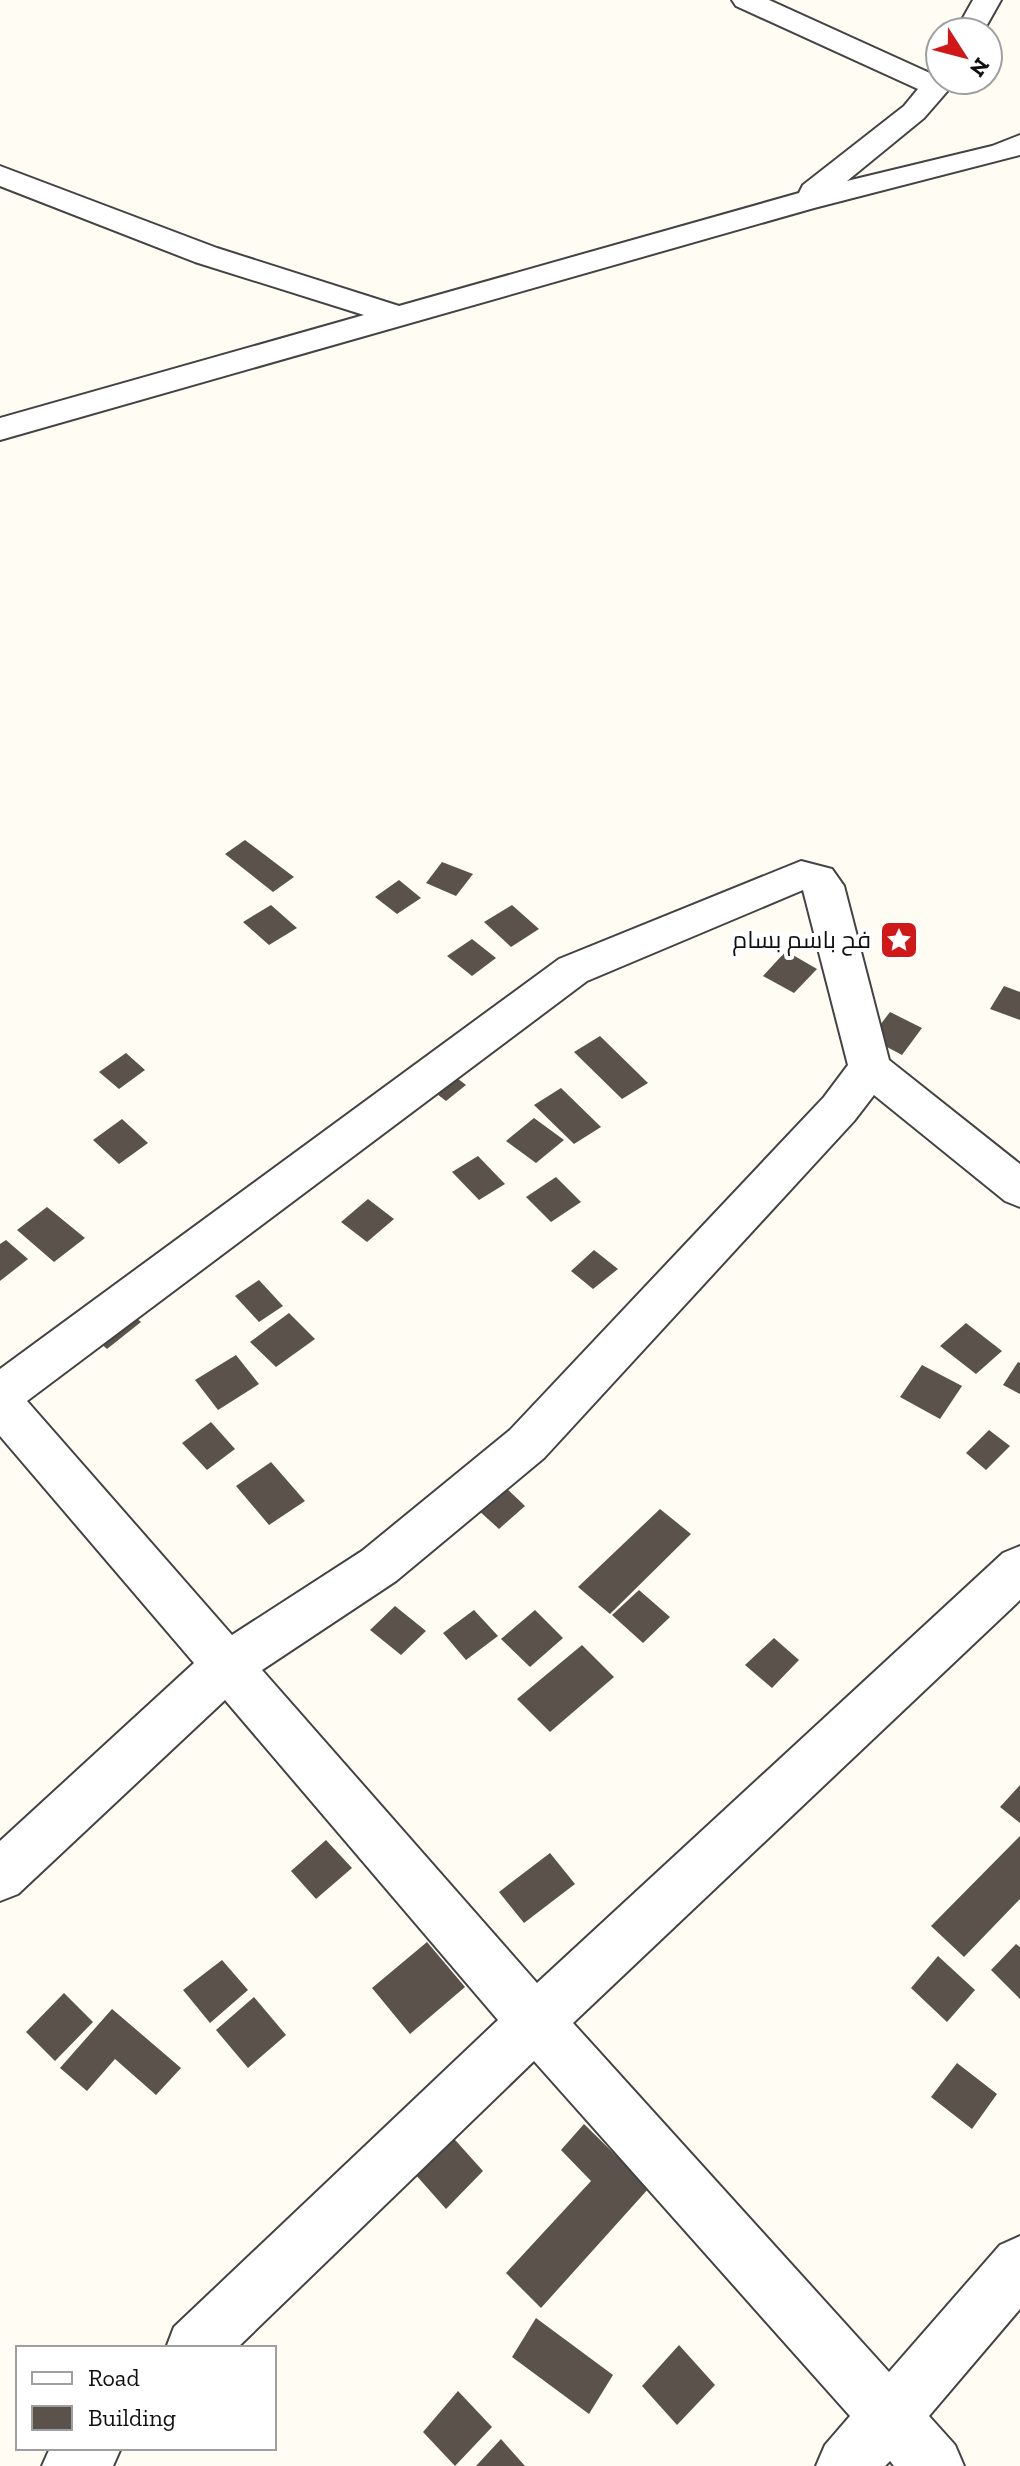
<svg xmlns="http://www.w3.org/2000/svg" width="1020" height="2466" font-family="'Zilla Slab',Cairo,serif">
	<rect width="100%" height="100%" fill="#fffdf3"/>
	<g fill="#5a524b">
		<path d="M245,840l49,37 -21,15 -48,-38z"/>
		<path d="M442,862l31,12 -17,22 -30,-13z"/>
		<path d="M399,880l22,18 -24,16 -22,-17z"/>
		<path d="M271,905l26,23 -28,17 -26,-23z"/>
		<path d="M512,905l27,24 -28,18 -27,-25z"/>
		<path d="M472,939l24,19 -24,18 -25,-20z"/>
		<path d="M786,951l31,18 -23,24 -31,-17z"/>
		<path d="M1004,986l16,6v28l-30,-11z"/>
		<path d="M890,1012l32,16 -20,27 -32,-17z"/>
		<path d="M600,1036l48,47 -26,16 -48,-47z"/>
		<path d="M126,1053l19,17 -26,19 -20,-17z"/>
		<path d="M444,1068l22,17 -20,16 -22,-17z"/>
		<path d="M561,1088l40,39 -27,17 -40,-39z"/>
		<path d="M534,1118l30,22 -28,23 -30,-22z"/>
		<path d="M122,1119l26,24 -29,21 -26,-24z"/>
		<path d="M478,1156l27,28 -26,16 -27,-28z"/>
		<path d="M556,1177l25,25 -30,20 -25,-25z"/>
		<path d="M368,1199l26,20 -27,23 -26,-20z"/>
		<path d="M47,1207l38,31 -31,24 -37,-32z"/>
		<path d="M6,1240l22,19 -28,22v-37z"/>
		<path d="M594,1250l24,19 -25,20 -22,-18z"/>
		<path d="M259,1280l24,26 -24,16 -24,-26z"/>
		<path d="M115,1300l26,22 -34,27 -26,-23z"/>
		<path d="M289,1313l26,26 -39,28 -26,-25z"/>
		<path d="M966,1323l36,28 -26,23 -36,-28z"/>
		<path d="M236,1355l23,29 -41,26 -23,-30z"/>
		<path d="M1018,1362l2,1v31l-17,-9z"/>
		<path d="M922,1365l40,21 -22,33 -40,-22z"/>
		<path d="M211,1422l24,27 -28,21 -25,-27z"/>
		<path d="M989,1430l21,16 -24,24 -20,-17z"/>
		<path d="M271,1462l34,39 -36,24 -33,-39z"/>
		<path d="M503,1485l22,21 -26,23 -22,-20z"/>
		<path d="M660,1509l31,25 -81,80 -32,-27z"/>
		<path d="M639,1590l31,27 -27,26 -31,-28z"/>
		<path d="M395,1606l31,25 -25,24 -31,-25z"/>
		<path d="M474,1610l24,26 -32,24 -23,-27z"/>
		<path d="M535,1610l28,28 -33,29 -29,-28z"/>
		<path d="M774,1638l25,22 -27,28 -27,-23z"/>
		<path d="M582,1645l32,32 -64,55 -33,-33z"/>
		<path d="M1020,1785v38l-20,-16z"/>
		<path d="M1020,1836v63l-56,58 -33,-31z"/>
		<path d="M326,1840l26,28 -36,31 -25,-28z"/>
		<path d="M550,1853l25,31 -51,39 -25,-31z"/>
		<path d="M427,1942l38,45 -55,47 -38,-46z"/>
		<path d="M1016,1944l4,3v52l-29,-29z"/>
		<path d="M938,1956l37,34 -28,32 -36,-34z"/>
		<path d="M222,1960l26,30 -38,33 -27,-33z"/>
		<path d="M64,1993l29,29 -38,39 -29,-29z"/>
		<path d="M254,1997l32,38 -38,33 -32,-38z"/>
		<path d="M112,2009l69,59 -25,27 -41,-36 -28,32 -27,-23z"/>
		<path d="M957,2063l40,31 -25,35 -41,-32z"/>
		<path d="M430,2112l53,59 -37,38 -54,-61z"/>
		<path d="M584,2124l65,64 -108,120 -35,-35 85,-92 -30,-31z"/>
		<path d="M536,2318l77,57 -24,39 -77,-57z"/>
		<path d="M679,2345l36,40 -38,40 -35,-39z"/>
		<path d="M458,2391l34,36 -37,39 -32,-34z"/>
		<path d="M501,2439l24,27h-49z"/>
	</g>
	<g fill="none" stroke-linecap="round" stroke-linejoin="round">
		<defs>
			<g id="minor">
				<path d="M732,0h37l163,74 8,-2v8h17l-33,38 -77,63 145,-35 28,-11v20l-206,53 -814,232v-22l364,-103 -169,-53 -195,-76v-20l217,82 182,58 400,-113 4,-8 101,-79 14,-17 -182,-83z"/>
				<path d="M973,0h28l-18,32h-28z"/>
				<path d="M801,861l31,8 12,17 45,174 131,104v43l-15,-6 -131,-106 -20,26 -310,337 -148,123 -134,89 275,313 466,-430 17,-7v54l-447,423 316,349 111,-127 20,-9v73l-91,107 26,29 9,21h-70l-4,-5 -5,5h-69l9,-21 25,-29 -316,-355 -297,287h-71l8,-21 324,-307 -273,-320 -207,194 -18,7v-60l194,-178 -194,-227v-67l559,-410zM803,890l45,175 -24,32 -314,333 -148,121 -130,84 -205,-234 560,-420z"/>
				<path d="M50,2448h71l-8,18h-71z"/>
			</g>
		</defs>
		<use href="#minor" stroke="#434343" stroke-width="4"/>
		<use href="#minor" fill="#fff" fill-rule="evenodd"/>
	</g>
	<defs>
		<symbol id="sight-square" viewBox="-11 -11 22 22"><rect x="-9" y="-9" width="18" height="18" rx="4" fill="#d01818" stroke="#fff"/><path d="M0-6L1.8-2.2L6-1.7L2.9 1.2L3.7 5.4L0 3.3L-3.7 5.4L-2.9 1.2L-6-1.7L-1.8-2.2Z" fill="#fff"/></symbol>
	</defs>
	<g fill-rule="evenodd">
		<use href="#sight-square" x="877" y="918" width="44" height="44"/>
	</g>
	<g text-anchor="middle" stroke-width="8" stroke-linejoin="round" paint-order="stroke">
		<g font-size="24" fill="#101010" stroke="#fff" text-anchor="end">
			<text x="871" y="948">فح باسم بسام</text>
		</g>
	</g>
	<rect x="16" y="2346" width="260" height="104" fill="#ffffff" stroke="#9f9f9f" stroke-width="2"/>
	<rect x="32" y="2372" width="40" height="12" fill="#ffffff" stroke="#9f9f9f" stroke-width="2"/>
	<text x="88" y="2386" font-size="24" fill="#101010">Road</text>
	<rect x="32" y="2406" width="40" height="24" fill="#5a524b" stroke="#9f9f9f" stroke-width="2"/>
	<text x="88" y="2426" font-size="24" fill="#101010">Building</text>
	<g transform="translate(964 56) rotate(126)"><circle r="38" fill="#ffffff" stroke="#9f9f9f" stroke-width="2"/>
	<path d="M0-6L14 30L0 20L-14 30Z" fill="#d01818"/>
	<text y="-12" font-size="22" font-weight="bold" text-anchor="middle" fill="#101010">N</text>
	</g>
</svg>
